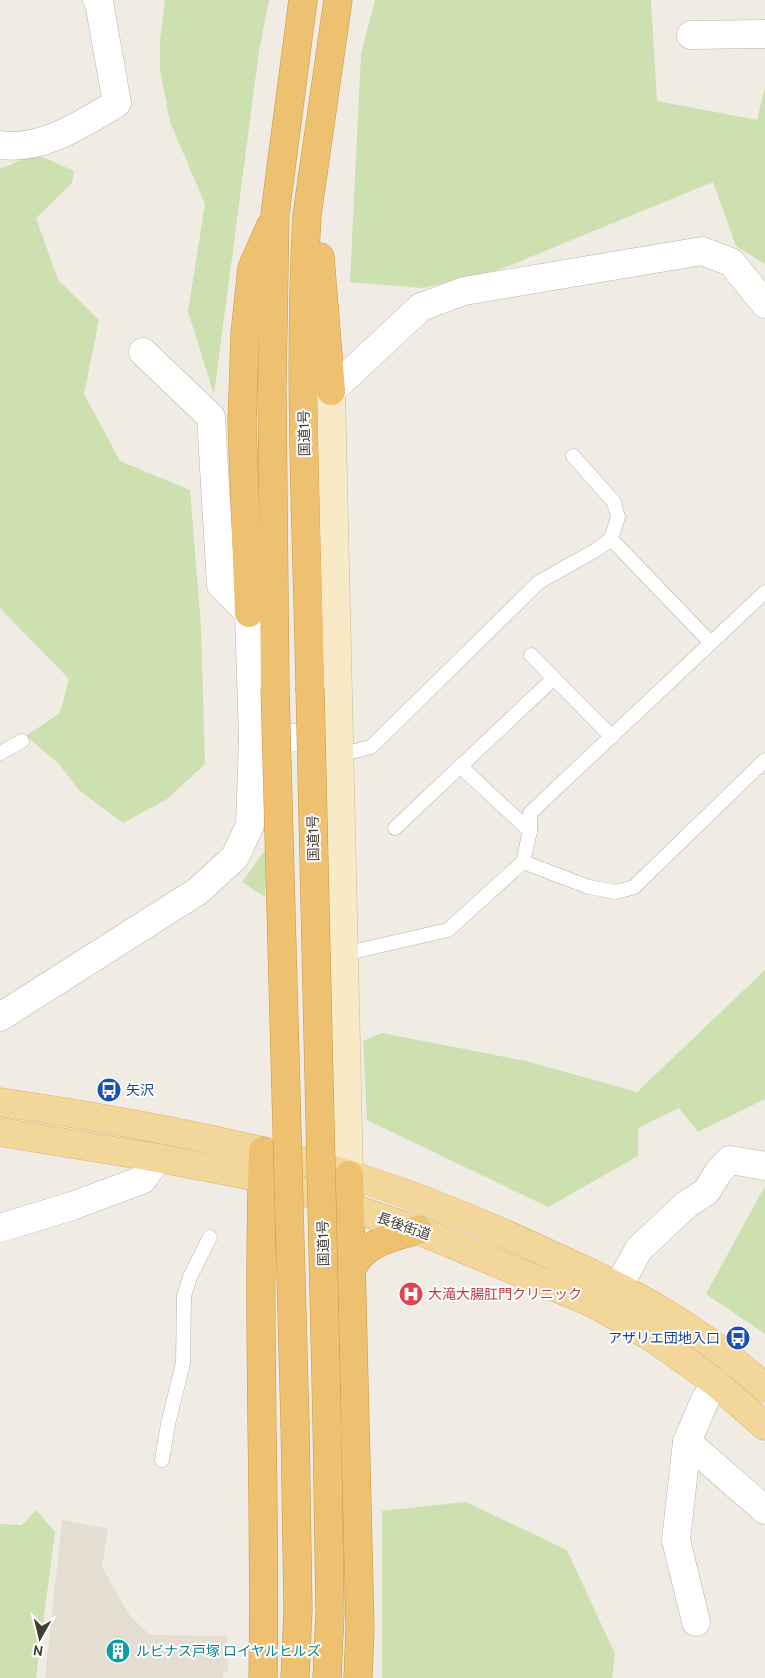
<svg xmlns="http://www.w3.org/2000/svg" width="765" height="1678" font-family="Cabin,'Noto Sans JP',sans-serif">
	<rect width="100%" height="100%" fill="#f0ece4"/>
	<path fill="#e3ddd2" d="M62,1520l46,9 -6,38 28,49 20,19 77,1 1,35 -4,1 -1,6h-178z"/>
	<g fill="#cce0b0">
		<path d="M165,0h104l-10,51 -45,344 -26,-84 17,-107 -35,-82 -10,-52v-30z"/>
		<path d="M375,0h276l6,101 100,19 8,-33v177l-29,-18 -23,-64 -212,87 -78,19 -73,-6 11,-228z"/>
		<path d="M36,154l38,17 -2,12 -36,35 22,62 41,40 -15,74 36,67 70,29 11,137 4,137 -38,35 -44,24 -43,-32 -22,-28 -32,-27 34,-23 9,-34 -69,-71v-439z"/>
		<path d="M268,846l-3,51 -23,-15z"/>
		<path d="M765,970v129l-67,33 -19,-24 -41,20v28l-90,51 -181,-87 -4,-79 19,-8 144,28 111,31z"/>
		<path d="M765,1186v148l-59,-40z"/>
		<path d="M466,1502l101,48 48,104 -3,24h-230v-167z"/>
		<path d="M36,1510l19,22 -19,146h-36v-154l22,1z"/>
	</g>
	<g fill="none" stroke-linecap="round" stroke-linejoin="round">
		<defs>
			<g id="lane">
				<path d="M611,539l100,104"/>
				<path d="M531,655l81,82"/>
				<path d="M0,753l22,-12"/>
				<path d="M339,755l32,-8 168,-165 57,-32 15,-11 7,-22 -4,-15 -41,-46"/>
				<path d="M460,766l70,65"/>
				<path d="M395,828l158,-149"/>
				<path d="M523,862l7,-31v-18l235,-221"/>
				<path d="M343,954l105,-24 75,-68 66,25 27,5 18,-5 131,-127"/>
				<path d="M162,1460l6,-36 15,-61 1,-67 6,-19 20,-40"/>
			</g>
			<g id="street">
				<path d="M691,35l74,-1"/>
				<path d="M0,145c42,6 82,-21 117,-42l-18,-101 -2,-2"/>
				<path d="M331,391l90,-84 43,-16 238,-40 29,11 34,42"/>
				<path d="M254,739l84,-3"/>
				<path d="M0,1017l198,-126 37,-34 15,-32 3,-86 -4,-126 -28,-28 -10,-168 -68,-65"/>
				<path d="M0,1228l72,-22 70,-26 16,-22"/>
				<path d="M619,1285l20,-36 48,-45 19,-12 13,-21 11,-11 35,6"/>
				<path d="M687,1442l78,68"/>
				<path d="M696,1622l-20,-82 11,-98 18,-42 11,-17"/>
			</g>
			<path id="secondary" d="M331,391l18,784"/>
			<g id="primary">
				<path d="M0,1102c115,17 240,39 350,73 68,21 133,48 197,78 81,36 153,74 218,135"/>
				<path d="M0,1132l158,26 104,20 156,52 177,74 61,36 60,43 49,43"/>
			</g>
			<g id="highway">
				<path d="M320,257l11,134"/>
				<path d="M249,613l-7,-190 3,-90 7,-65 18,-41"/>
				<path d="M275,688l-3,-300 3,-174 28,-214"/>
				<path d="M310,688c-3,-158 -12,-316 -3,-473l31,-215"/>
				<path d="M263,1151c-6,176 3,351 0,527"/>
				<path d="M349,1175l11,453 -2,50"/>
				<path d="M351,1270c13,-28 39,-32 67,-40"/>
				<path d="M327,1424l3,188 -3,66"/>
				<path d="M295,1425l3,185 -3,68"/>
			</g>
		</defs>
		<use href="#lane" stroke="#bab3a8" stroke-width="15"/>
		<use href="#street" stroke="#bab3a8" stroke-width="29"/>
		<use href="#secondary" stroke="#cbbc98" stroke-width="29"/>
		<use href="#primary" stroke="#d5b36c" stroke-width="29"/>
		<use href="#highway" stroke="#cb9542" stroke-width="29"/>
		<use href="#lane" stroke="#fff" stroke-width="14"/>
		<use href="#street" stroke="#fff" stroke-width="28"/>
		<use href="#secondary" stroke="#f8eac6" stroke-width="28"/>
		<use href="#primary" stroke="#f3d79a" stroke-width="28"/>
		<use href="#highway" stroke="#eec171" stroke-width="28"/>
		<defs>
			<g id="highway-bridge">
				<path d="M275,688l20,737"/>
				<path d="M310,688l17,736"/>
			</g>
		</defs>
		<use href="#highway-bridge" stroke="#cb9542" stroke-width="29" stroke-linecap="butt"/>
		<use href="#highway-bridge" stroke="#eec171" stroke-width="28"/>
	</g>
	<defs>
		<symbol id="bus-disc" viewBox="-11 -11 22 22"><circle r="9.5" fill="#1a4fb4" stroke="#fff"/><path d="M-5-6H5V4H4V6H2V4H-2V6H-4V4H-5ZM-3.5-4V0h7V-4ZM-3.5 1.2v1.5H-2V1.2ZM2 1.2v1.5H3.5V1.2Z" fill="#fff"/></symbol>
		<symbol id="hospital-disc" viewBox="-11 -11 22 22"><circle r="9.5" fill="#e0444e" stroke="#fff"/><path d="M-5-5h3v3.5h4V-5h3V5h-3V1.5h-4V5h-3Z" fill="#fff"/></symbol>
		<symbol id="building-disc" viewBox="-11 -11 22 22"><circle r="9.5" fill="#0f9aa8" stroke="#fff"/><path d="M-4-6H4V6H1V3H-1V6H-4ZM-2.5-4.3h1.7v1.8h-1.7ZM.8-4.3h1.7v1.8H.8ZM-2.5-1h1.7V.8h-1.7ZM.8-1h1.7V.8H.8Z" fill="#fff"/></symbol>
	</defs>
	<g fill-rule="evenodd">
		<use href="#bus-disc" x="95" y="1076" width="28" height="28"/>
		<use href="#hospital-disc" x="397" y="1280" width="28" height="28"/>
		<use href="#bus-disc" x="724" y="1324" width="28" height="28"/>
		<use href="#building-disc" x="104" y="1637" width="28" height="28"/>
	</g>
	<g text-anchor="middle" stroke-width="4" stroke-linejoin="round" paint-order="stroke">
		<g font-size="14" fill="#413c34" stroke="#fff">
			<text transform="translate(304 433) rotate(-91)" y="5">国道1号</text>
			<text transform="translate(313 838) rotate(-91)" y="5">国道1号</text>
			<text transform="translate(404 1226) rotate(19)" y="5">長後街道</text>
			<text transform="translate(323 1243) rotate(-91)" y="5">国道1号</text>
		</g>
		<g font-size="14" fill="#164399" stroke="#fff" text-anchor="start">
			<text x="126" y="1095">矢沢</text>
			<text x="720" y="1343" text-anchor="end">アザリエ団地入口</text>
		</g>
		<g font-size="14" fill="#be3a42" stroke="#fff" text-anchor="start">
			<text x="428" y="1299">大滝大腸肛門クリニック</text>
		</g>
		<g font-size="14" fill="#0d838f" stroke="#fff" text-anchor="start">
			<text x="136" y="1656">ルビナス戸塚 ロイヤルヒルズ</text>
		</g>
	</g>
	<g transform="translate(40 1638) rotate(188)" stroke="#ffffff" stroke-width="4" paint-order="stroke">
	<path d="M0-4L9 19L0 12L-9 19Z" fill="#413c34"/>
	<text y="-8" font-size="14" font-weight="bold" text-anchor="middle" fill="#413c34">N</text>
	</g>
</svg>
